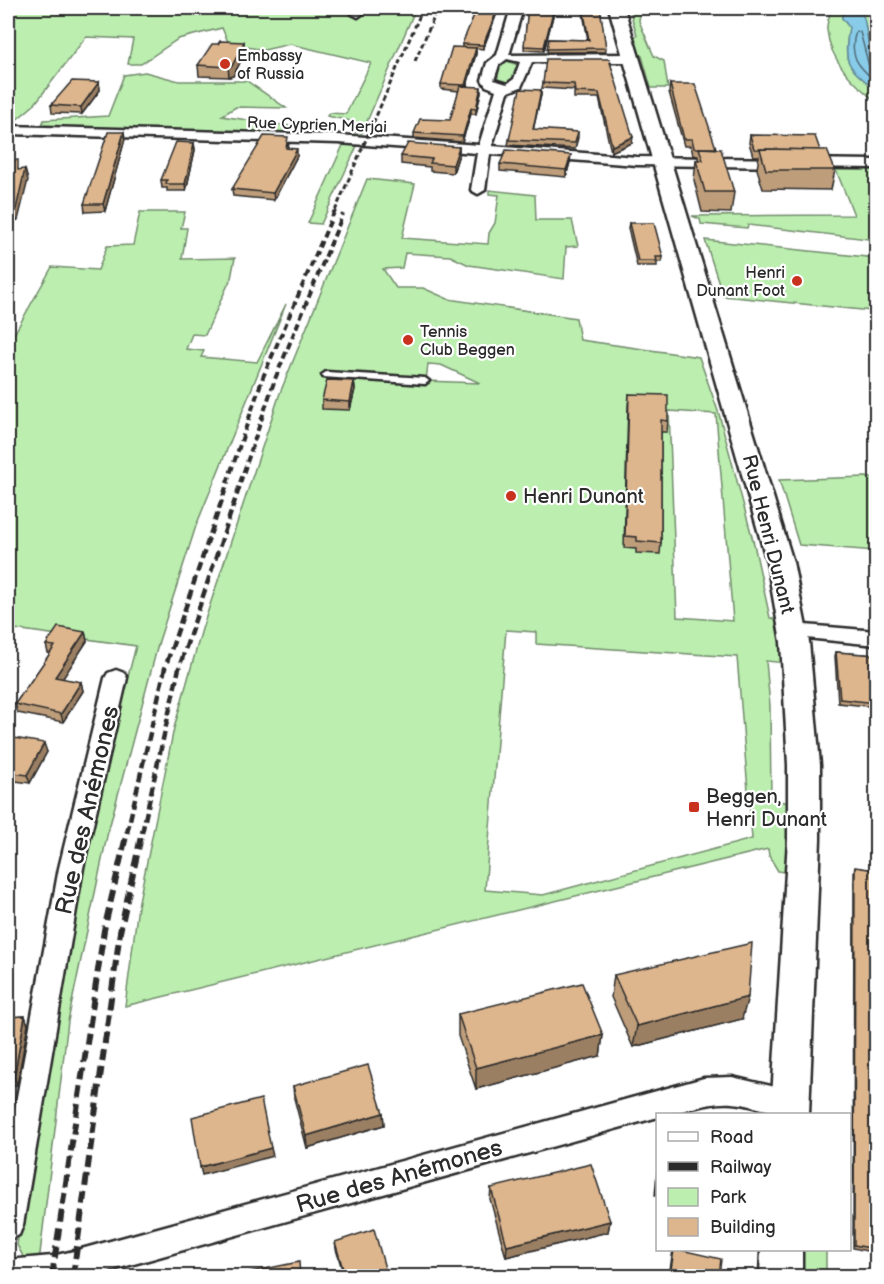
<svg xmlns="http://www.w3.org/2000/svg" width="884" height="1284" font-family="'Balsamiq Sans',sans-serif">
	<rect width="100%" height="100%" fill="#fff"/>
	<filter id="ink" filterUnits="userSpaceOnUse"><feTurbulence type="fractalNoise" baseFrequency=".0167" numOctaves="2"/><feDisplacementMap in="SourceGraphic" scale="12" xChannelSelector="R" yChannelSelector="G"/><feConvolveMatrix kernelMatrix="1 2 1 2 8 2 1 2 1" color-interpolation-filters="sRGB"/></filter>
	<g filter="url(#ink)">
		<g fill="#bbeeaf" stroke="#738c6d" stroke-width="1.5" fill-rule="evenodd">
			<path d="M8,8h408l-54,125 -8,-1 1,-3 -7,-1 3,-7 -24,-5 2,-3 17,1 25,-51 -81,-19 -26,6 -35,-6 -7,-16 -44,11 -37,25h-13l5,-25 -47,-2 -52,68 -26,22z"/>
			<path d="M629,8h12l-2,13 15,35 10,5 4,27h-17l-9,-32 -4,-2 -6,-16 5,-3z"/>
			<path d="M832,8h11l-1,10 7,9c-6,39 -2,38 27,63v12c-22,-19 -46,-40 -49,-72 -1,-7 3,-16 5,-22z"/>
			<path d="M859,8h17v11h-4l4,12v39c-8,-21 -7,-43 -17,-62z"/>
			<path d="M507,61l11,4 -4,16 -7,4 -10,-2 3,-19z"/>
			<path d="M145,72l34,9h68l39,27 -50,-1 -15,9 109,16 -3,4 -287,-7 4,-9 64,-4 16,-41z"/>
			<path d="M344,143l14,1 -37,80 -13,-1z"/>
			<path d="M836,170h40v47l-6,12 6,1v10l-128,-15 -1,3 -46,-4 -1,-5 -8,-3 162,-1z"/>
			<path d="M367,179l48,5 -13,54 86,6 1,-11 6,-10 4,-28 -10,-1v-4l46,5 1,25h36l6,26 -12,1 -2,32 -95,-14 -19,-9 -45,-3 -3,15 -19,1 13,19h27l25,11 128,19 4,22 119,17 20,57 35,130 16,74 21,5 6,41 -31,-3 4,45 1,94 33,5 -2,70 -24,-4 -9,-15 -1,-7 -643,157 13,-100 36,-178 28,-99 78,-236zM428,364l13,1 39,18 -54,-2zM669,411l47,3 17,207 -56,-4zM506,630l30,2v12l201,13 15,182 -209,56 -58,-5z"/>
			<path d="M140,212h45l-4,16h6l-5,31 53,-1 -4,20 -26,57 -13,-1 -6,15 18,2 -3,6 56,5 29,-58 -90,222 -37,115 -52,195 -39,185 -29,241 -15,-4 -7,-13 31,-224 39,-188 49,-187 -128,-18v-283l44,-78 46,3 9,-24 26,-1z"/>
			<path d="M705,240l171,18v92l-3,-4 -1,-35 -149,-15z"/>
			<path d="M866,477l10,2v72l-77,-6 -20,-65z"/>
			<path d="M803,1250h23v26h-25z"/>
		</g>
		<path fill="#88ccea" stroke="#638c9e" stroke-width="1.5" d="M843,8h16l5,10 6,35 6,17v20c-29,-25 -33,-24 -27,-63l-7,-9z"/>
		<g fill="none" stroke-linecap="round" stroke-linejoin="round">
			<path stroke="#506b77" stroke-width="1.5" d="M876,70l-7,-4 -9,-34 -4,-1c-8,25 2,35 20,51"/>
			<defs>
				<path id="service" d="M326,372l99,6 4,3 -4,3 -102,-7 -1,-2z"/>
				<g id="minor">
					<path d="M358,8h12l-12,9 -6,-3z"/>
					<path d="M511,8h12l-14,47 121,-1 6,4 -6,4h-98l-11,25 -13,5 -16,54 145,11 239,3v8l-239,-3 -147,-11 -5,36 -7,4 -7,-4 6,-37 -139,-10 -330,-9v-8l330,9 141,10 17,-55 -10,-4 -4,-6 5,-17 10,-8zM507,59l13,3 -6,17 -7,5 -13,-4 5,-15z"/>
					<path d="M793,624l83,7v14l-90,-9 -3,-5 3,-5z"/>
					<path d="M116,670l8,3 3,5 -44,190 -60,357 -4,10 -11,5v-94l51,-278 46,-190 3,-5z"/>
					<path d="M732,1077l69,16 4,9 -4,9 -9,3c-20,0 -40,-10 -60,-11 -26,-2 -49,11 -74,11v3l-567,159h-83v-16l44,-4 22,-5 630,-173z"/>
				</g>
				<g id="secondary">
					<path d="M609,8h15l169,554 16,80 11,123v74l-11,275h-38l17,-275v-74l-7,-123 -14,-80z"/>
					<path d="M761,1250h41v26h-42z"/>
				</g>
			</defs>
			<use href="#service" stroke="#2b2b2b" stroke-width="5"/>
			<use href="#minor" stroke="#2b2b2b" stroke-width="5"/>
			<use href="#secondary" stroke="#2b2b2b" stroke-width="5"/>
			<use href="#service" fill="#fff" fill-rule="evenodd"/>
			<use href="#minor" fill="#fff" fill-rule="evenodd"/>
			<use href="#secondary" fill="#fff" fill-rule="evenodd"/>
			<g stroke="#2b2b2b" stroke-width="3" stroke-dasharray="5 3" stroke-linecap="butt">
				<path d="M415,61l23,-53"/>
				<path d="M335,211l88,-203"/>
			</g>
			<g stroke="#2b2b2b" stroke-width="4" stroke-dasharray="7 4" stroke-linecap="butt">
				<path d="M227,483l36,-106 72,-167"/>
				<path d="M240,483l35,-104 68,-165"/>
			</g>
			<g stroke="#2b2b2b" stroke-width="4.5" stroke-dasharray="9 4.5" stroke-linecap="butt">
				<path d="M127,833l38,-165 63,-186"/>
				<path d="M142,833l37,-165 62,-186"/>
			</g>
			<g stroke="#2b2b2b" stroke-width="6" stroke-dasharray="12 6" stroke-linecap="butt">
				<path d="M52,1276l52,-346 23,-98"/>
				<path d="M73,1276l47,-344 22,-100"/>
			</g>
		</g>
		<g fill="#be9d7a" stroke="#2b2b2b" stroke-width="1.5">
			<path d="M499,8l-16,41 -7,-1v6l-9,32 14,6 -5,22h-5l-9,28 -48,-4v-5l36,-13 9,-29 -18,-2v-5l21,-37v-3z"/>
			<path d="M528,8h27l-11,43 -20,-1z"/>
			<path d="M582,8h18l6,44h-59l2,-13 39,1z"/>
			<path d="M245,53l-12,23 -4,1 -30,-1 -1,-11z"/>
			<path d="M609,59l23,84 -21,9 -12,-54h-25v-8l-32,-2 1,-5z"/>
			<path d="M99,82l1,8 -18,24 -30,-1 -1,-8z"/>
			<path d="M670,84l46,65 18,43 -3,21 -29,-1 -8,-32 2,-20h2v-4l-5,-1 -2,-9h-7l-15,-54z"/>
			<path d="M541,90v5l-8,35 45,2v6l-3,11 -67,-4 1,-5z"/>
			<path d="M124,132l1,7 -20,72 -20,1 -1,-8z"/>
			<path d="M750,135l70,15 15,20 -4,20 -68,-1 -6,-20 2,-13h-6l-4,-13z"/>
			<path d="M194,143l1,7 -9,41h-19v-3h-5l-1,-8z"/>
			<path d="M289,144l-1,4 9,8 -23,44 -41,-4 -1,-7z"/>
			<path d="M459,147v7l-6,19 -23,-2v-4l-29,-3v-8z"/>
			<path d="M570,162l-4,15 -66,-6v-7z"/>
			<path d="M629,223l34,34 -1,5h-5v4h-20l-9,-38z"/>
			<path d="M354,381l1,8 -5,21 -28,-1v-9z"/>
			<path d="M629,394l39,27 -1,11h-6v111l-1,11 -24,-1v-4l-12,-1 4,-142z"/>
			<path d="M85,632l2,9 -25,38 19,3 2,9 -20,31 -45,-9 -3,-9 35,-50 -2,-1 -2,-8z"/>
			<path d="M836,652l40,3v52l-38,-4 -3,-47z"/>
			<path d="M8,737l39,15 -17,31 -22,-3z"/>
			<path d="M855,867l21,193v193l-23,-5 1,-377z"/>
			<path d="M614,975l128,44 -109,28 -22,-50z"/>
			<path d="M458,1014l145,21 -3,21 -124,33 -18,-53z"/>
			<path d="M25,1016l3,9 -11,60 -9,1v-69z"/>
			<path d="M293,1086l90,27 1,12 -77,23 -13,-50z"/>
			<path d="M657,1172v24h-2z"/>
			<path d="M491,1188l119,33 -2,11 -102,25 -16,-58z"/>
			<path d="M335,1242l51,30v4h-42l-8,-27z"/>
			<path d="M673,1250l46,26h-50z"/>
		</g>
		<g fill="#9b7f63" stroke="#2b2b2b" stroke-width="1.5">
			<path d="M498,8h1l-16,41v-4z"/>
			<path d="M554,8h1l-11,43v-4z"/>
			<path d="M244,42l1,11 -12,23 -4,1 -1,-10z"/>
			<path d="M476,48v6l-11,37v-6z"/>
			<path d="M99,82l1,8 -18,24 -1,-7z"/>
			<path d="M481,87v5l-5,22v-5z"/>
			<path d="M541,90v5l-9,40 1,-6z"/>
			<path d="M471,108v6l-9,28 1,-6z"/>
			<path d="M124,132l1,7 -20,72 -2,-7z"/>
			<path d="M633,137l-1,6 -21,9 1,-6z"/>
			<path d="M194,143l1,7 -9,41 -1,-7z"/>
			<path d="M459,147v7l-6,19v-8z"/>
			<path d="M297,149v7l-23,44 -1,-7z"/>
			<path d="M571,155l-1,7 -4,15v-7z"/>
			<path d="M25,169l3,11 -10,40 -9,4 -1,-12z"/>
			<path d="M354,381l1,8 -5,21v-8z"/>
			<path d="M85,632l2,9 -29,45 -3,-9z"/>
			<path d="M81,682l2,9 -20,31 -2,-8z"/>
			<path d="M44,743l3,9 -17,31 -3,-8z"/>
			<path d="M8,814l1,6 -1,6z"/>
			<path d="M748,997l-6,22 -109,28 4,-21z"/>
			<path d="M25,1016l3,9 -11,60 -3,-8z"/>
			<path d="M603,1035l-3,21 -124,33v-21z"/>
			<path d="M383,1113l1,12 -77,23 -1,-12z"/>
			<path d="M271,1148l2,8 -71,19 -2,-8z"/>
			<path d="M610,1221l-2,11 -102,25 1,-11z"/>
			<path d="M386,1272v4h-14z"/>
		</g>
		<g fill="#ddb68e" stroke="#2b2b2b" stroke-width="1.5">
			<path d="M477,8h21l-15,37 -21,-1z"/>
			<path d="M528,8h26l-10,39 -20,-1z"/>
			<path d="M583,8h17l6,40 -59,1 2,-10 40,1z"/>
			<path d="M220,41l24,1 -12,24 -4,1 -30,-2 14,-21h6z"/>
			<path d="M452,47l24,1 -11,37 -24,-1z"/>
			<path d="M546,59h63l24,78 -21,9 -13,-53 -24,-1 -1,-8 -31,-1z"/>
			<path d="M72,81l27,1 -18,25 -30,-2z"/>
			<path d="M670,84h25l21,64h-22l-2,-9h-8z"/>
			<path d="M460,86l21,1 -5,22 -5,-1 -8,28 -49,-3 6,-14 30,1z"/>
			<path d="M520,89l21,1 -8,39 45,3 -3,11 -66,-3z"/>
			<path d="M108,132h16l-21,72h-19z"/>
			<path d="M750,135l65,1 5,14 -66,-1z"/>
			<path d="M264,136l24,1 -2,11 11,1 -24,44 -41,-4z"/>
			<path d="M176,142l18,1 -9,41h-19l1,-4h-6z"/>
			<path d="M408,143l51,4 -6,18 -23,-2 2,-4 -31,-3z"/>
			<path d="M699,148l22,1 13,43h-29l-9,-32h7z"/>
			<path d="M760,149l67,1 8,20h-69z"/>
			<path d="M506,150l65,5 -5,15 -66,-6z"/>
			<path d="M8,160h10v10l7,-1 -9,40 -8,3z"/>
			<path d="M629,223h25l9,34h-7l1,4h-19z"/>
			<path d="M327,380l27,1 -4,21 -28,-2z"/>
			<path d="M629,394l39,1v26l-7,-1v123l-24,-2v-4l-12,-1z"/>
			<path d="M58,627l27,5 -30,45 26,5 -20,32 -46,-10 40,-58 -9,-1z"/>
			<path d="M836,652l40,3v48l-36,-4z"/>
			<path d="M8,737l36,6 -17,32 -19,-3z"/>
			<path d="M855,867l20,3 1,190v189l-22,-4z"/>
			<path d="M752,943l-4,54 -111,29 -23,-51z"/>
			<path d="M582,983l21,52 -127,33 -18,-54z"/>
			<path d="M25,1016l-11,61h-6v-60z"/>
			<path d="M368,1065l15,48 -77,23 -13,-50z"/>
			<path d="M261,1099l10,49 -71,19 -8,-50z"/>
			<path d="M591,1164l19,57 -103,25 -16,-58z"/>
			<path d="M374,1229l12,43 -14,4h-27l-10,-34z"/>
			<path d="M674,1250h7l40,9 -2,17h-49z"/>
			<path d="M299,1262l1,14h-49l-1,-4z"/>
		</g>
	</g>
	<g fill="#c8321e" stroke="#fff" stroke-width="2">
		<circle cx="225" cy="64" r="6"/>
		<circle cx="797" cy="281" r="6"/>
		<circle cx="408" cy="340" r="6"/>
		<circle cx="511" cy="496" r="6"/>
		<rect x="688" y="801" width="12" height="12" rx="3"/>
	</g>
	<g text-anchor="middle" stroke-width="4.5" stroke-linejoin="round" paint-order="stroke">
		<g font-size="16" fill="#2b2b2b" stroke="#fff" text-anchor="start">
			<text x="237" y="61">Embassy<tspan x="237" dy="18">of Russia</tspan></text>
			<text x="785" y="278" text-anchor="end">Henri<tspan x="785" dy="18">Dunant Foot</tspan></text>
			<text x="420" y="337">Tennis<tspan x="420" dy="18">Club Beggen</tspan></text>
		</g>
		<g font-size="16" fill="#2b2b2b" stroke="#fff">
			<text transform="translate(317 124) rotate(2)" y="6">Rue Cyprien Merjai</text>
		</g>
		<g font-size="20" fill="#2b2b2b" stroke="#fff" text-anchor="start">
			<text x="523" y="503">Henri Dunant</text>
			<text x="706" y="803">Beggen,<tspan x="706" dy="23">Henri Dunant</tspan></text>
		</g>
		<g font-size="20" fill="#2b2b2b" stroke="#fff">
			<text transform="translate(769 534) rotate(76)" y="7">Rue Henri Dunant</text>
		</g>
		<g font-size="24" fill="#2b2b2b" stroke="#fff">
			<text transform="translate(87 810) rotate(-77)" y="8">Rue des Anémones</text>
			<text transform="translate(399 1176) rotate(-16)" y="8">Rue des Anémones</text>
		</g>
	</g>
	<rect width="884" height="1284" fill="none" stroke="#fff" stroke-width="30"/>
	<rect x="15" y="15" width="854" height="1254" fill="none" stroke="#2b2b2b" stroke-width="2" filter="url(#ink)"/>
	<rect x="656" y="1113" width="195" height="138" fill="#ffffff" stroke="#aaaaaa" stroke-width="1.5"/>
	<rect x="668" y="1132" width="30" height="9" fill="#ffffff" stroke="#aaaaaa" stroke-width="1.5"/>
	<text x="710" y="1143" font-size="18" fill="#2b2b2b">Road</text>
	<rect x="668" y="1162" width="30" height="9" fill="#2b2b2b" stroke="#aaaaaa" stroke-width="1.5"/>
	<text x="710" y="1173" font-size="18" fill="#2b2b2b">Railway</text>
	<rect x="668" y="1188" width="30" height="18" fill="#bbeeaf" stroke="#aaaaaa" stroke-width="1.5"/>
	<text x="710" y="1203" font-size="18" fill="#2b2b2b">Park</text>
	<rect x="668" y="1218" width="30" height="18" fill="#ddb68e" stroke="#aaaaaa" stroke-width="1.5"/>
	<text x="710" y="1233" font-size="18" fill="#2b2b2b">Building</text>
</svg>
